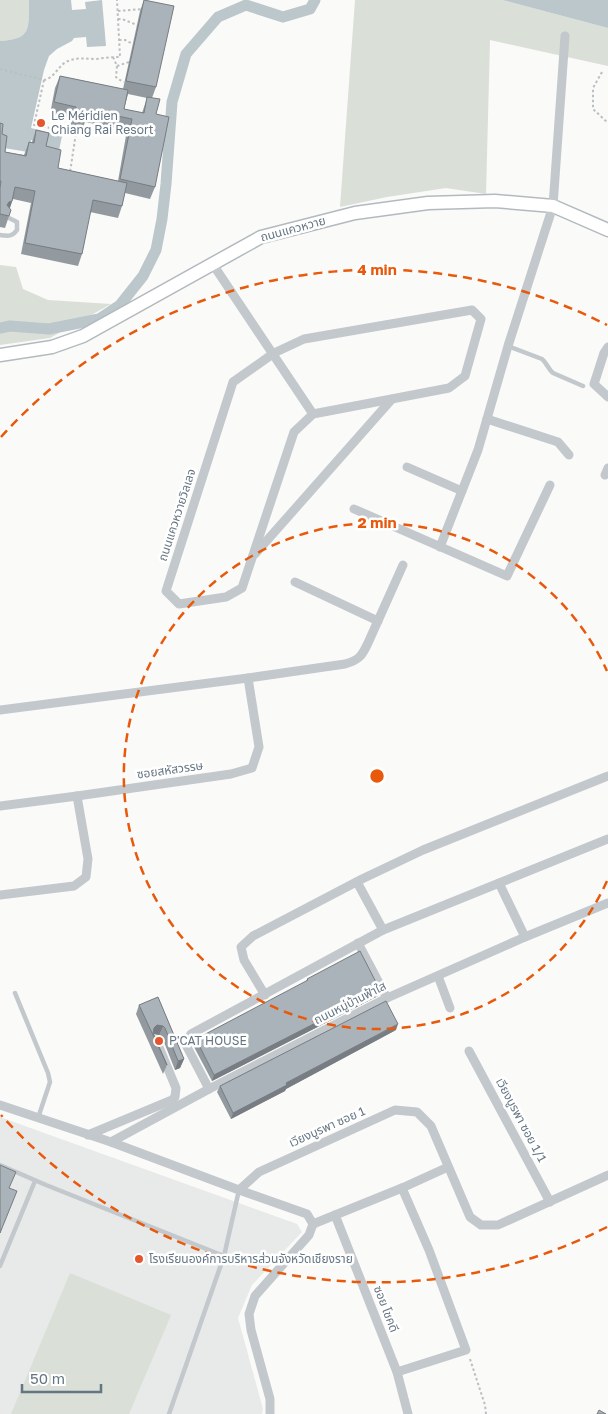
<svg xmlns="http://www.w3.org/2000/svg" width="608" height="1414" font-family="'Golos Text','Noto Sans Thai',sans-serif">
	<rect width="100%" height="100%" fill="#fafaf8"/>
	<path fill="#e8e9e9" d="M0,1117l297,107 5,8 -50,53 -14,33 25,91 -1,5h-262z"/>
	<g fill="#dadfd7">
		<path d="M0,0h29c-1,28 4,39 -29,41z"/>
		<path d="M355,0h147l106,28v38l-118,-26 -4,154 -40,-6 -59,9 -47,10z"/>
		<path d="M0,265l16,2 7,22 25,11 63,4 -61,34 -50,7z"/>
		<path d="M70,1273l101,42 -42,99h-118z"/>
	</g>
	<g fill="#bbc7cb">
		<path d="M29,0h42l1,10 14,-1 -1,-7 17,-2 4,46 -19,1 -1,-10 -12,1 -2,3 -15,8 -8,7 -5,14 -13,58 31,8 -5,24 -14,-2 3,-14 -15,-4 -3,12 -24,-4 -4,-14v-93c33,-2 28,-13 29,-41z"/>
		<path d="M502,0h106v28z"/>
	</g>
	<g fill="none" stroke-linecap="round" stroke-linejoin="round">
		<path stroke="#bbc7cb" stroke-width="11" d="M0,328l10,-2 39,3 50,-10 21,-14 23,-29 13,-26 6,-31 4,-35 6,-82 14,-48 32,-37 28,-12 37,12 27,-8 5,-9"/>
		<defs>
			<path id="secondary" d="M0,355l52,-8 31,-11 178,-99 94,-24 73,-10 67,-2 58,5 55,24"/>
		</defs>
		<use href="#secondary" stroke="#b3babf" stroke-width="15"/>
		<g stroke="#bbbfc2" stroke-width="2" stroke-dasharray="2.5 2.5" stroke-linecap="butt">
			<path d="M118,11l25,-2"/>
			<path d="M118,19h4l15,6"/>
			<path d="M119,40h6l8,4"/>
			<path d="M113,57l4,9 -1,11 2,2 6,3"/>
			<path d="M117,66l12,-4"/>
			<path d="M0,69l44,11c11,-2 14,-15 24,-19 9,-4 18,-2 28,-2 8,-1 16,-2 24,-2l-3,-57"/>
			<path d="M602,72l-9,16v21l15,14"/>
			<path d="M44,80l-10,45 42,8 -6,39"/>
			<path d="M470,1359l15,46 1,9"/>
		</g>
		<g stroke="#c3c8cc" stroke-width="4.5">
			<path d="M0,235c8,1 12,2 17,-5v-8l-10,-5"/>
			<path d="M508,346l34,13c5,4 6,10 11,14l30,13"/>
			<path d="M15,993l33,80 2,9 -12,36"/>
			<path d="M0,1165l46,20 178,71"/>
			<path d="M0,1266l35,-85"/>
			<path d="M169,1414l55,-158 15,-66"/>
		</g>
		<g stroke="#c3c8cc" stroke-width="9">
			<path d="M212,263l101,151"/>
			<path d="M472,310l9,9 -16,57 -16,12 -136,26 -19,18 -52,156 -16,9 -47,7 -13,-13 67,-209 41,-29 30,-14z"/>
			<path d="M608,347l-4,6 -10,31 14,13"/>
			<path d="M487,419l71,23 11,13"/>
			<path d="M407,467l55,24"/>
			<path d="M605,475l3,-7"/>
			<path d="M354,509l153,67 43,-91"/>
			<path d="M440,547l38,-97 30,-104 45,-140 12,-170"/>
			<path d="M255,554l137,-155"/>
			<path d="M295,582l83,39"/>
			<path d="M0,710l248,-32 97,-14c14,-4 17,-8 23,-21l35,-78"/>
			<path d="M0,806l77,-10 154,-22 21,-6 7,-21 -11,-69"/>
			<path d="M357,882l26,48"/>
			<path d="M499,883l26,54"/>
			<path d="M0,895l74,-9 12,-9 2,-18 -11,-63"/>
			<path d="M358,943l29,55"/>
			<path d="M438,976l12,32"/>
			<path d="M265,995l-21,-35 -3,-13 12,-11 109,-57 61,-29 185,-74"/>
			<path d="M469,1051l81,151"/>
			<path d="M209,1089l-24,-46 6,-9 192,-104 225,-91"/>
			<path d="M0,1105l111,37 128,48 20,-18 136,-62 22,2 14,14 39,91 11,8h17l110,-50"/>
			<path d="M88,1135l84,-35 3,-3 1,-9 -20,-48"/>
			<path d="M111,1142l98,-53 178,-91 138,-61 83,-34"/>
			<path d="M239,1190l68,24 6,10 -4,11 -54,61 -6,18 2,16 19,69v15"/>
			<path d="M335,1215l62,157 11,42"/>
			<path d="M313,1224l89,-36 46,-21"/>
			<path d="M397,1372l69,-22 -37,-100 -27,-62"/>
		</g>
		<use href="#secondary" stroke="#fff" stroke-width="12"/>
	</g>
	<g fill="#929a9f" fill-rule="evenodd">
		<path d="M144,0l12,87 -4,11 4,16 -1,73 -5,12 -25,-6 -3,13 -4,12 -28,-6 -8,42 -4,12 -57,-12 10,-51 -18,-4 -3,9 -1,8 -4,12 -5,-1v-104l5,29 19,3 5,-13h3l4,-12 10,16 12,22 60,13 9,-51 -42,-8 -3,8 -12,-3 2,-8 -22,-5 5,-26 5,-12 63,13 17,-78zM128,94l19,4 -5,15 -18,-4z"/>
		<path d="M307,979l71,17 -166,85 -19,-36 3,-6 110,-57z"/>
		<path d="M158,997l26,62 -4,9 -5,2 -13,-33 -3,-2 -5,-1 13,31 -4,9 -27,-60 3,-9z"/>
		<path d="M396,1030l-110,59 -1,2 -54,28 -14,-27 3,-6z"/>
	</g>
	<g fill="#777d82">
		<path d="M12,201l-4,12 -4,1 -1,3 6,-15z"/>
		<path d="M380,990l-2,6 -166,85 2,-6z"/>
		<path d="M398,1024l-2,6 -110,59 -1,2 -54,28 2,-6 53,-30z"/>
		<path d="M157,1025l6,1 -4,9 -5,-1 -1,1 1,-7z"/>
		<path d="M184,1059l-4,9 -5,2 3,-9z"/>
	</g>
	<g fill="#aab3b9" stroke="#777d82">
		<path d="M144,0l30,6 -18,81 -30,-6z"/>
		<path d="M60,76l68,14 -4,19 20,4 3,-16 13,2 -4,15 13,3 -14,70 -35,-8 12,-60 -44,-9 -2,8 -11,-2 1,-9 -22,-5z"/>
		<path d="M0,123l3,1 -1,10 5,2 -2,16 21,4 3,-14 5,1 2,-13 13,3 -3,13 15,4 -3,18 69,15 -5,23 -29,-6 -11,54 -57,-11 10,-52 -20,-4 -3,14 -3,1 -2,3 4,5 -2,6 -9,-2v-26l1,-7h-1z"/>
		<path d="M360,951l20,39 -166,85 -18,-36 112,-59 -1,-1z"/>
		<path d="M158,997l26,62 -6,2 -13,-33 -2,-2 -6,-1 -3,3 -1,5 14,32 -28,-60z"/>
		<path d="M386,1001l12,23 -112,59 1,2 -54,28 -13,-27z"/>
		<path d="M0,1165l16,7 -7,16 8,3 -17,42z"/>
		<path d="M599,1410l7,4h-9z"/>
	</g>
	<g fill="none" stroke="#e8590c" stroke-width="2.5" stroke-dasharray="9 6">
		<path d="M607 881A253 253 0 1 1 607 671"/>
		<path d="M607 1227A506 506 0 0 1 1 1115M1 437A506 506 0 0 1 607 325"/>
	</g>
	<g fill="#e4572e" stroke="#fff" stroke-width="2">
		<circle cx="41" cy="123" r="5"/>
		<circle cx="159" cy="1041" r="5"/>
		<circle cx="139" cy="1259" r="5"/>
	</g>
	<g text-anchor="middle" stroke-width="5" stroke-linejoin="round" paint-order="stroke">
		<g font-size="12" fill="#657683" stroke="#fff" text-anchor="start">
			<text x="51" y="120">Le Méridien<tspan x="51" dy="14">Chiang Rai Resort</tspan></text>
			<text x="169" y="1045">P'CAT HOUSE</text>
			<text x="149" y="1263">โรงเรียนองค์การบริหารส่วนจังหวัดเชียงราย</text>
		</g>
		<g font-size="12" fill="#657683" stroke="#fff">
			<text transform="translate(293 229) rotate(-15)" y="4">ถนนแควหวาย</text>
			<text transform="translate(177 515) rotate(-72)" y="4">ถนนแควหวายวิลเลจ</text>
			<text transform="translate(170 770) rotate(-8)" y="4">ซอยสหัสวรรษ</text>
			<text transform="translate(350 1003) rotate(-27)" y="4">ถนนหมู่บ้านฟ้าใส</text>
			<text transform="translate(521 1120) rotate(62)" y="4">เวียงบูรพา ซอย 1/1</text>
			<text transform="translate(327 1127) rotate(-24)" y="4">เวียงบูรพา ซอย 1</text>
			<text transform="translate(386 1309) rotate(69)" y="4">ซอย โชคดี</text>
		</g>
	</g>
	<circle cx="377" cy="776" r="8" fill="#e8590c" stroke="#fff" stroke-width="2.5"/>
	<g font-size="15" text-anchor="middle" font-weight="bold" fill="#e8590c" stroke="#fff" stroke-width="5" stroke-linejoin="round" paint-order="stroke">
		<text x="377" y="275">4 min</text>
		<text x="377" y="528">2 min</text>
	</g>
	<path d="M22 1384v8h79v-8" fill="none" stroke="#657683" stroke-width="2.5"/>
	<text x="30" y="1384" font-size="15" fill="#657683" stroke="#ffffff" stroke-width="4" paint-order="stroke">50 m</text>
</svg>
